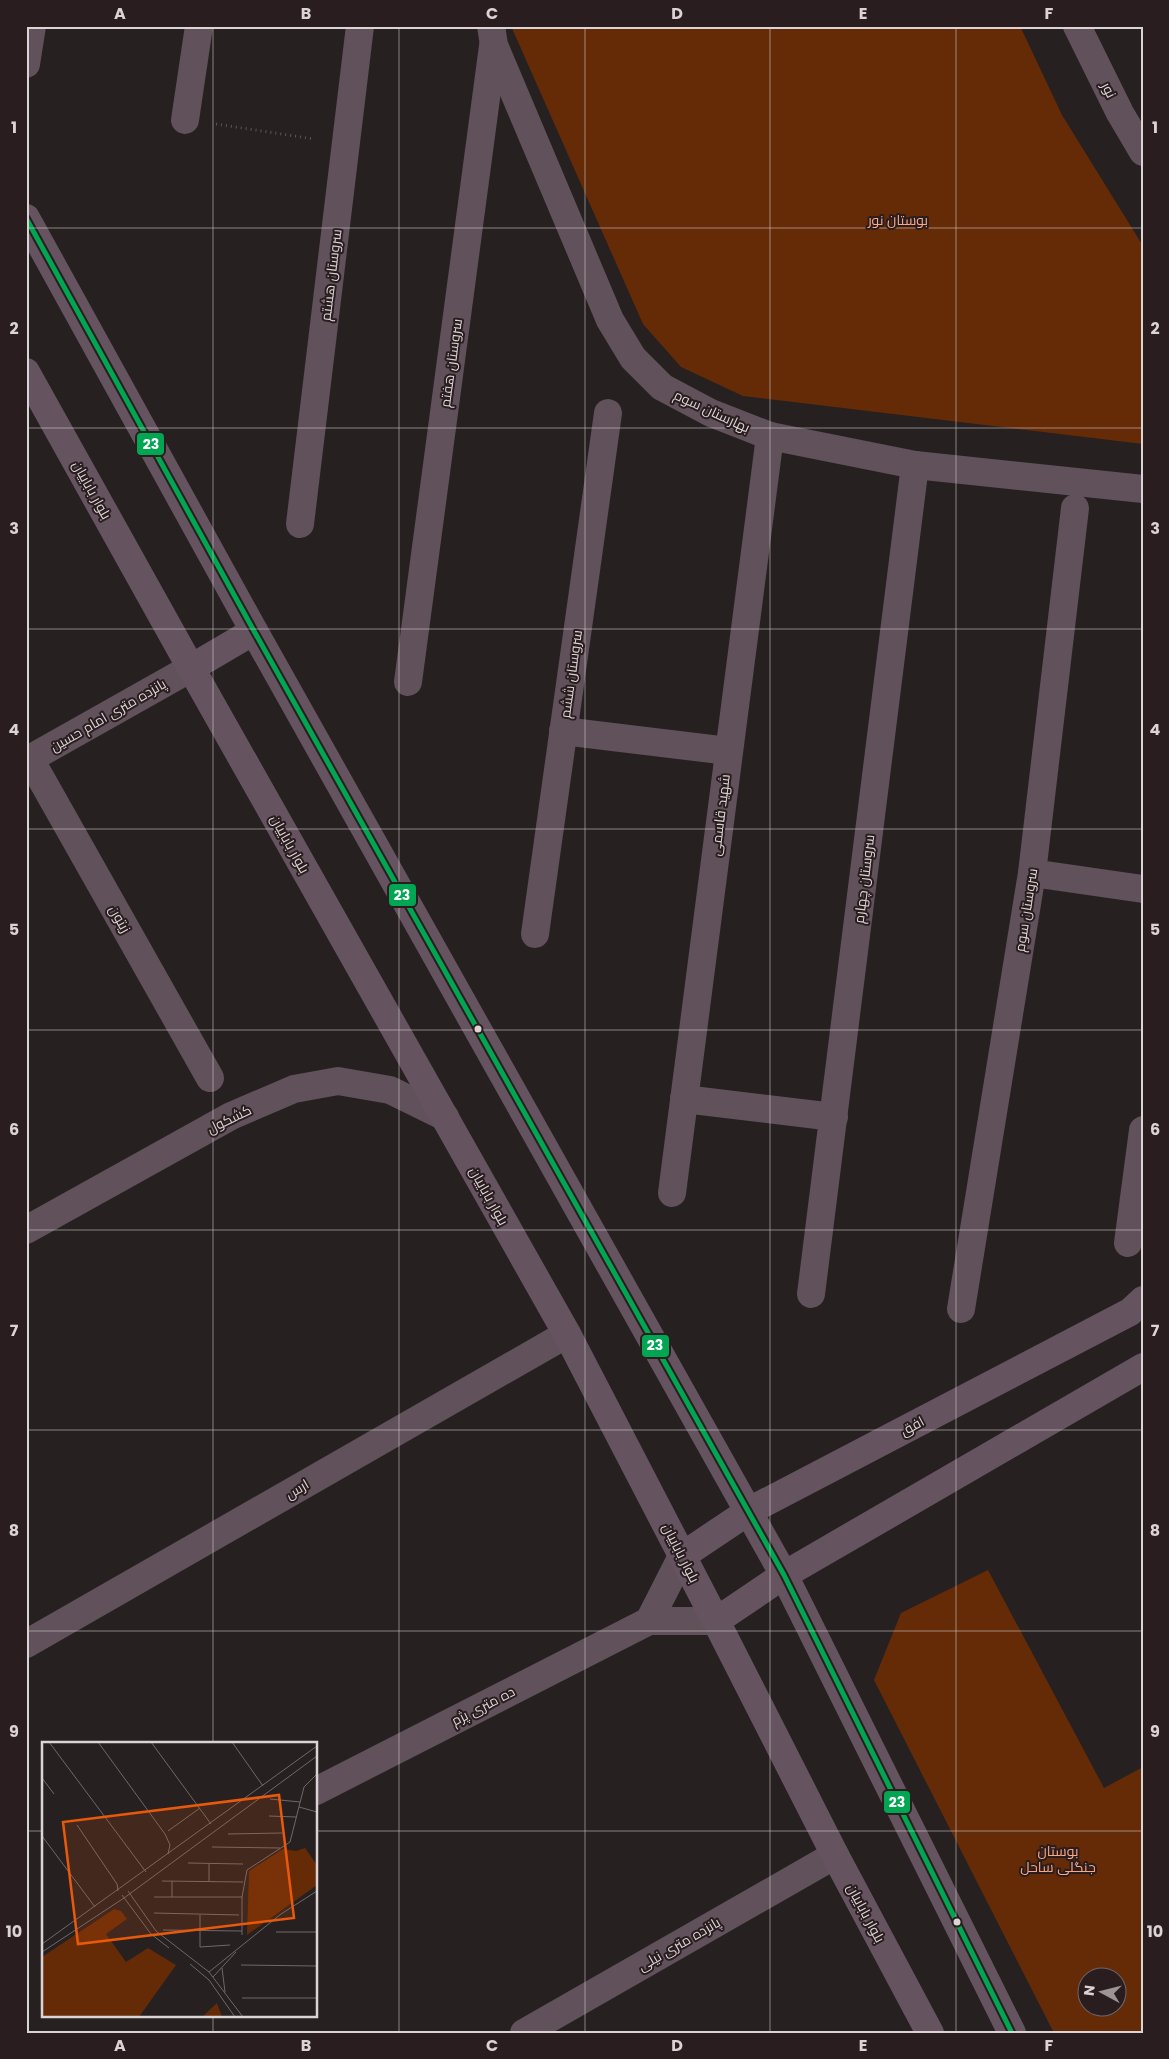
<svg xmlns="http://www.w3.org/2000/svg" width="1169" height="2059" font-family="Poppins,Cairo,sans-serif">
	<rect width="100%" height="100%" fill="#262021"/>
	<g fill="#652b07" fill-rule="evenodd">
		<path d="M511,26h509l42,89 81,131v198l-400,-48 -62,-29 -38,-43z"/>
		<path d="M988,1570l116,218 39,-21v266h-89l-180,-353 27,-67zM1086,1976h30v30h-30z"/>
	</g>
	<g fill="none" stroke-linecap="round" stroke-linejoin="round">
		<path stroke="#5d5258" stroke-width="3" stroke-dasharray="1 4" stroke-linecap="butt" d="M216,124l98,15"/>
		<g stroke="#60515a" stroke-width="28">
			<path d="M491,26l3,19 116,275 23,38 29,29 49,26 59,23 145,29 228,24"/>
			<path d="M1077,26l43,87 23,39"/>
			<path d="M26,64l6,-38"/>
			<path d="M185,120l14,-94"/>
			<path d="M300,524l60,-498"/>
			<path d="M408,682l85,-636"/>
			<path d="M563,731l165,20"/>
			<path d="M30,759l180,319"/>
			<path d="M26,761l165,-93"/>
			<path d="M1032,873l111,16"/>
			<path d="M535,934l73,-521"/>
			<path d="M684,1099l150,18"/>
			<path d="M672,1193l98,-757"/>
			<path d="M26,1230l205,-114 63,-27 44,-8 52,9 55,27"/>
			<path d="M1128,1243l15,-113"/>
			<path d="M811,1294l104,-829"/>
			<path d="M961,1309l71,-436 43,-365"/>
			<path d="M649,1621l33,-65"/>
			<path d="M26,1644l541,-310"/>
			<path d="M316,1791l333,-170h67"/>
			<path d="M524,2033l311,-178"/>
		</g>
		<g stroke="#655460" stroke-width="28">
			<path d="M26,218l228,413 530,944 228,458"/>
			<path d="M26,372l165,296 376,666 149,287 119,234 95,178"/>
			<path d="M191,668l63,-37"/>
			<path d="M682,1556l67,-45 381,-199 13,-12"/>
			<path d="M716,1621l68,-46 359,-208"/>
		</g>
		<defs>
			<path id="bus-1" d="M26,218l228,413 530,944 228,458"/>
		</defs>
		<use href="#bus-1" stroke="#291d20" stroke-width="9"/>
		<use href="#bus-1" stroke="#00a651" stroke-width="5"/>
	</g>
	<path fill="none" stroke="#dcd3d5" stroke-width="1" stroke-opacity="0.55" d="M213,26v1717M399,26v2007M585,26v2007M770,26v2007M956,26v2007M26,228h1117M26,428h1117M26,629h1117M26,829h1117M26,1030h1117M26,1230h1117M26,1430h1117M26,1631h1117M26,1831h18M316,1831h827M213,2015v18"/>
	<g fill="#dcd3d5" stroke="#291d20" stroke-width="2">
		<circle cx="478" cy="1029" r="4.5"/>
		<circle cx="957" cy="1922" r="4.5"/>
	</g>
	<g text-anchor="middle" stroke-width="4" stroke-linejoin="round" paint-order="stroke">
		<g font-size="14" fill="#dcd3d5" stroke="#291d20">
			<text transform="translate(1109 90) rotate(64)" y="5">نور</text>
			<text transform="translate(331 275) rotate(-83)" y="5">سروستان هشتم</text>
			<text transform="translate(451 363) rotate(-82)" y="5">سروستان هفتم</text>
			<text transform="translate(712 411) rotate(25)" y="5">بهارستان سوم</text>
			<text transform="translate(92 490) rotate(61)" y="5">بلوار باباییان</text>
			<text transform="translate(571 674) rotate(-82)" y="5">سروستان ششم</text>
			<text transform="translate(108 715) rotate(-30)" y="5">پانزده متری امام حسین</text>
			<text transform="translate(720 815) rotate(-83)" y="5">شهید قاسمی</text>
			<text transform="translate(290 844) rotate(61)" y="5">بلوار باباییان</text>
			<text transform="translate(864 879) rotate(-83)" y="5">سروستان چهارم</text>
			<text transform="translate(1026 910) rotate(-81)" y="5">سروستان سوم</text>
			<text transform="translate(120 919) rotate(61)" y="5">زیتون</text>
			<text transform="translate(229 1119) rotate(-26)" y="5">کشکول</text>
			<text transform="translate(489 1196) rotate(61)" y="5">بلوار باباییان</text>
			<text transform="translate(912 1426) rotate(-28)" y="5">افق</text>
			<text transform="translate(297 1489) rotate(-30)" y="5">ارس</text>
			<text transform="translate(681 1553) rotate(63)" y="5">بلوار باباییان</text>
			<text transform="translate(483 1706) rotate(-27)" y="5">ده متری پژم</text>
			<text transform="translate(866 1913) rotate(62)" y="5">بلوار باباییان</text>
			<text transform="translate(679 1944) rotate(-30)" y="5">پانزده متری نیلی</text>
		</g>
		<g font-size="14" fill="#fda880" stroke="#291d20">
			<text x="898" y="225">بوستان نور</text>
			<text x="1058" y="1856">بوستان<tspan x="1058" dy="16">جنگلی ساحل</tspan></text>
		</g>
	</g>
	<g transform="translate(42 1742)">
		<rect width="275" height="275" fill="#262021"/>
		<path d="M263,106l12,17v20l-70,50 2,-64 34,-22 13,2zM72,167l7,2 6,8 -21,15 20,28 22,-14 28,17 -37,52h-97v-60zM175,261l5,14h-20z" fill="#652b07"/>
		<path fill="none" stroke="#6f6869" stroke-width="1" d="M7,0l97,130M56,0l67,92 5,11 -2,9M109,0l60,82M190,0l31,44M0,36l12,16M228,57l30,3M257,65l18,5M227,74l27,1M35,83l40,59 1,7M126,89l32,-23M186,92l54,-1M0,94l53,71M170,105l68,1M146,121l55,1M167,122v17M120,139l81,1M130,139v16M86,149l28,40 53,41 34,45M80,153l29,39 18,14M112,155h88M112,171l85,2M158,173v32l30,-2M121,188l79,1M234,190h41M200,193v-38l5,-27 43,-28 14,-55 13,-13M0,202l275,-198M0,210l82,-54 193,-142M148,222l19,16 26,37M199,223l76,1M180,226l3,24M167,230l72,-58 36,-23M171,235l23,-25M200,256h75"/>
		<path fill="#e8590c" fill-opacity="0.15" stroke="#e8590c" stroke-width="2.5" d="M237,53l15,123 -216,26 -15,-122z"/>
		<rect width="275" height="275" fill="none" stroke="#dcd3d5" stroke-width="2.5"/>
	</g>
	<g stroke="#291d20" stroke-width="2">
		<rect x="136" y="432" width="29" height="24" rx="5" fill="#00a651"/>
		<rect x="388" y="883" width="29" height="24" rx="5" fill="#00a651"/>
		<rect x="641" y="1334" width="29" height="24" rx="5" fill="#00a651"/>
		<rect x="883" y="1790" width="28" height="24" rx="5" fill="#00a651"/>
	</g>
	<g font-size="14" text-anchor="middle" font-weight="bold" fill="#fff">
		<text x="151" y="449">23</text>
		<text x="402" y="900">23</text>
		<text x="655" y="1350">23</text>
		<text x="897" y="1807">23</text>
	</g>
	<rect width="1169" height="2059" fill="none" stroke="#291d20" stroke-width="55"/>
	<g transform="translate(1102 1992) rotate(277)"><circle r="24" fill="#291d20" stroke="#716668"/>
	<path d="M0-4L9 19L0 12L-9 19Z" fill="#9c9496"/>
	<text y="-8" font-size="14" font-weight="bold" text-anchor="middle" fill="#dcd3d5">N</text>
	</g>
	<rect x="28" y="28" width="1114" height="2004" fill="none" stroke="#dcd3d5" stroke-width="2"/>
	<g font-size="16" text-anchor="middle" font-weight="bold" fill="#dcd3d5">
		<text x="120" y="19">A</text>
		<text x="306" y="19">B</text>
		<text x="492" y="19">C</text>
		<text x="677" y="19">D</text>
		<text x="863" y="19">E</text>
		<text x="1049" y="19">F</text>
		<text x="14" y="133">1</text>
		<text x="1155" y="133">1</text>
		<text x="14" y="334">2</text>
		<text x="1155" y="334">2</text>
		<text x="14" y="534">3</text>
		<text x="1155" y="534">3</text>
		<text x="14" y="735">4</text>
		<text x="1155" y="735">4</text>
		<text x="14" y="935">5</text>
		<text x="1155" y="935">5</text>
		<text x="14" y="1135">6</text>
		<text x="1155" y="1135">6</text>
		<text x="14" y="1336">7</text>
		<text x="1155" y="1336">7</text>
		<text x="14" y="1536">8</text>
		<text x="1155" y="1536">8</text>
		<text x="14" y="1737">9</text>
		<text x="1155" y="1737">9</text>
		<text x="14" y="1937">10</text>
		<text x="1155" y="1937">10</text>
		<text x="120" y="2051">A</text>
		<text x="306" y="2051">B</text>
		<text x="492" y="2051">C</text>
		<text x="677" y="2051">D</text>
		<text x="863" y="2051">E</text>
		<text x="1049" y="2051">F</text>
	</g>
</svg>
